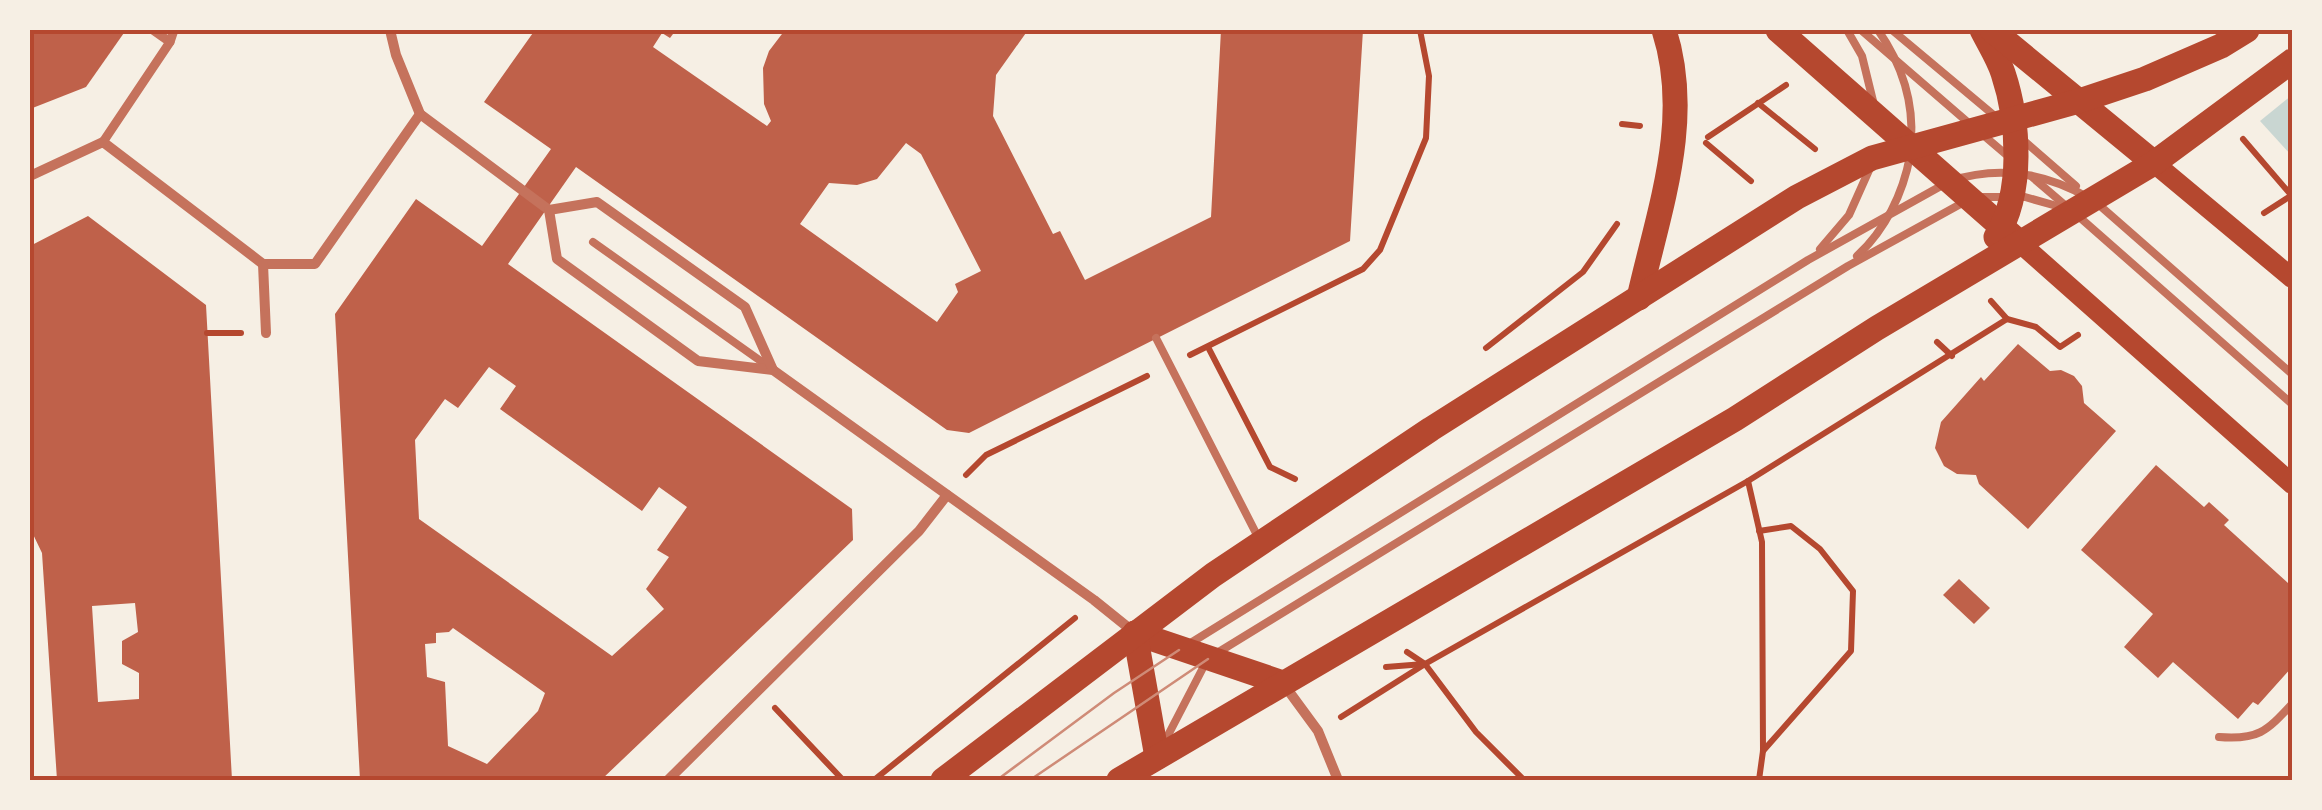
<svg xmlns="http://www.w3.org/2000/svg" width="2322" height="810" font-family="'Public Sans',sans-serif">
	<rect width="100%" height="100%" fill="#f6efe4"/>
	<path fill="#c9d6d2" d="M2292,95v61l-32,-35z"/>
	<g fill="#bf614a" fill-rule="evenodd">
		<path d="M30,30h96l-40,57 -56,22z"/>
		<path d="M535,30h141l-6,8 -8,-5 -9,14 114,79 4,-5 -7,-17 -1,-36 6,-17 16,-21h243l-32,45 -3,41 60,118 7,-3 25,49 126,-63 10,-187h142l-13,211 -381,192 -22,-3 -371,-263 -68,97 344,245 1,31 -252,240h-241l-25,-466 81,-115 66,47 69,-97 -67,-47zM906,143l15,11 60,117 -26,13 3,8 -21,30 -137,-98 29,-41 28,2 20,-6zM489,367l27,19 -16,23 142,102 17,-24 28,20 -30,43 12,7 -23,32 18,20 -52,47 -193,-137 -4,-79 30,-41 13,9zM453,628l92,65 -7,18 -51,53 -39,-18 -3,-64 -18,-5 -2,-33 11,-1v-10l13,-1z"/>
		<path d="M88,216l118,89 26,475h-175l-15,-227 -12,-25v-282zM135,603l3,29 -16,9v23l17,9v26l-41,3 -6,-96z"/>
		<path d="M2018,344l32,27 11,-1 13,6 8,10 2,17 32,28 -88,98 -49,-45 -3,-9 -19,-1 -13,-8 -9,-18 6,-26 40,-45 3,4z"/>
		<path d="M2156,465l48,42 5,-5 20,18 -5,5 64,58 4,-4v88l-34,38 -5,-3 -15,17 -65,-57 -15,16 -34,-31 29,-33 -72,-64z"/>
		<path d="M1959,579l31,29 -16,16 -31,-29z"/>
	</g>
	<g fill="none" stroke-linecap="round" stroke-linejoin="round">
		<g stroke="#b5482f" stroke-width="6">
			<path d="M1758,103l57,46"/>
			<path d="M1622,124l18,2"/>
			<path d="M1708,137l78,-52"/>
			<path d="M2243,139l48,56"/>
			<path d="M1706,143l45,38"/>
			<path d="M2264,213l28,-18"/>
			<path d="M1991,301l16,18 29,8 24,20 18,-12"/>
			<path d="M207,333h34"/>
			<path d="M1937,342l15,14"/>
			<path d="M1208,347l62,120 25,12"/>
			<path d="M1486,348l97,-76 34,-48"/>
			<path d="M1190,355l173,-86 17,-19 46,-112 3,-62 -9,-46"/>
			<path d="M966,475l20,-20 161,-79"/>
			<path d="M1748,481l14,61 1,209 -4,29"/>
			<path d="M1759,531l32,-5 29,23 33,42 -2,60 -88,100"/>
			<path d="M1407,652l18,12 51,68 48,48"/>
			<path d="M1386,667l38,-3"/>
			<path d="M775,708l68,72"/>
			<path d="M1341,717l84,-53 323,-183 259,-162"/>
			<path d="M874,780l201,-162"/>
		</g>
		<g stroke="#c5725c" stroke-width="8">
			<path d="M1847,30l15,26 12,49"/>
			<path d="M1861,30l110,95"/>
			<path d="M1878,30c23,33 36,71 33,112"/>
			<path d="M1892,30l104,87"/>
			<path d="M1982,134l27,23"/>
			<path d="M2022,139l54,47"/>
			<path d="M2031,176l35,30"/>
			<path d="M1980,197h45l39,11"/>
			<path d="M2098,204l194,170"/>
			<path d="M2077,215l215,189"/>
			<path d="M593,242l176,125"/>
			<path d="M1820,249l29,-34 21,-47"/>
			<path d="M1857,256c28,-26 46,-62 53,-100"/>
			<path d="M1156,338l103,201"/>
			<path d="M1189,644l619,-384 142,-79c49,-16 94,-9 139,17"/>
			<path d="M1217,653l631,-387 118,-65"/>
			<path d="M2219,737c39,3 47,-5 73,-33"/>
			<path d="M1164,743l42,-81"/>
		</g>
		<g stroke="#c5725c" stroke-width="9">
			<path d="M153,30l17,12"/>
			<path d="M103,142l67,-100 4,-12"/>
		</g>
		<g stroke="#c5725c" stroke-width="10">
			<path d="M390,30l6,25 24,59"/>
			<path d="M420,114l129,96 8,49 141,102 75,9 321,230 41,33"/>
			<path d="M30,176l73,-34 160,122h52l105,-150"/>
			<path d="M549,210l48,-8 148,105 28,63"/>
			<path d="M263,264l3,69"/>
			<path d="M1285,686l33,45 20,49"/>
			<path d="M668,780l251,-249 28,-36"/>
		</g>
		<g stroke="#b5482f" stroke-width="20">
			<path d="M2154,163l138,115"/>
			<path d="M2020,243l272,241"/>
		</g>
		<g stroke="#b5482f" stroke-width="25">
			<path d="M1778,30l242,213"/>
			<path d="M1982,30c7,14 16,28 21,43 16,48 21,120 -7,164"/>
			<path d="M1992,30l162,133"/>
			<path d="M1639,298c20,-89 54,-178 25,-268"/>
			<path d="M1135,633l148,50"/>
			<path d="M1135,633l22,124"/>
			<path d="M943,780l270,-205 218,-146 366,-232 75,-39 207,-57 66,-22 76,-33 26,-16"/>
			<path d="M1119,780l616,-361 142,-91 277,-165 138,-102"/>
		</g>
		<g stroke="#cf8b77" stroke-width="2.5">
			<path d="M997,780l117,-87 65,-43"/>
			<path d="M1030,780l178,-121"/>
		</g>
	</g>
	<rect width="2322" height="810" fill="none" stroke="#f6efe4" stroke-width="65"/>
	<rect x="32" y="32" width="2258" height="746" fill="none" stroke="#b5482f" stroke-width="4"/>
</svg>
